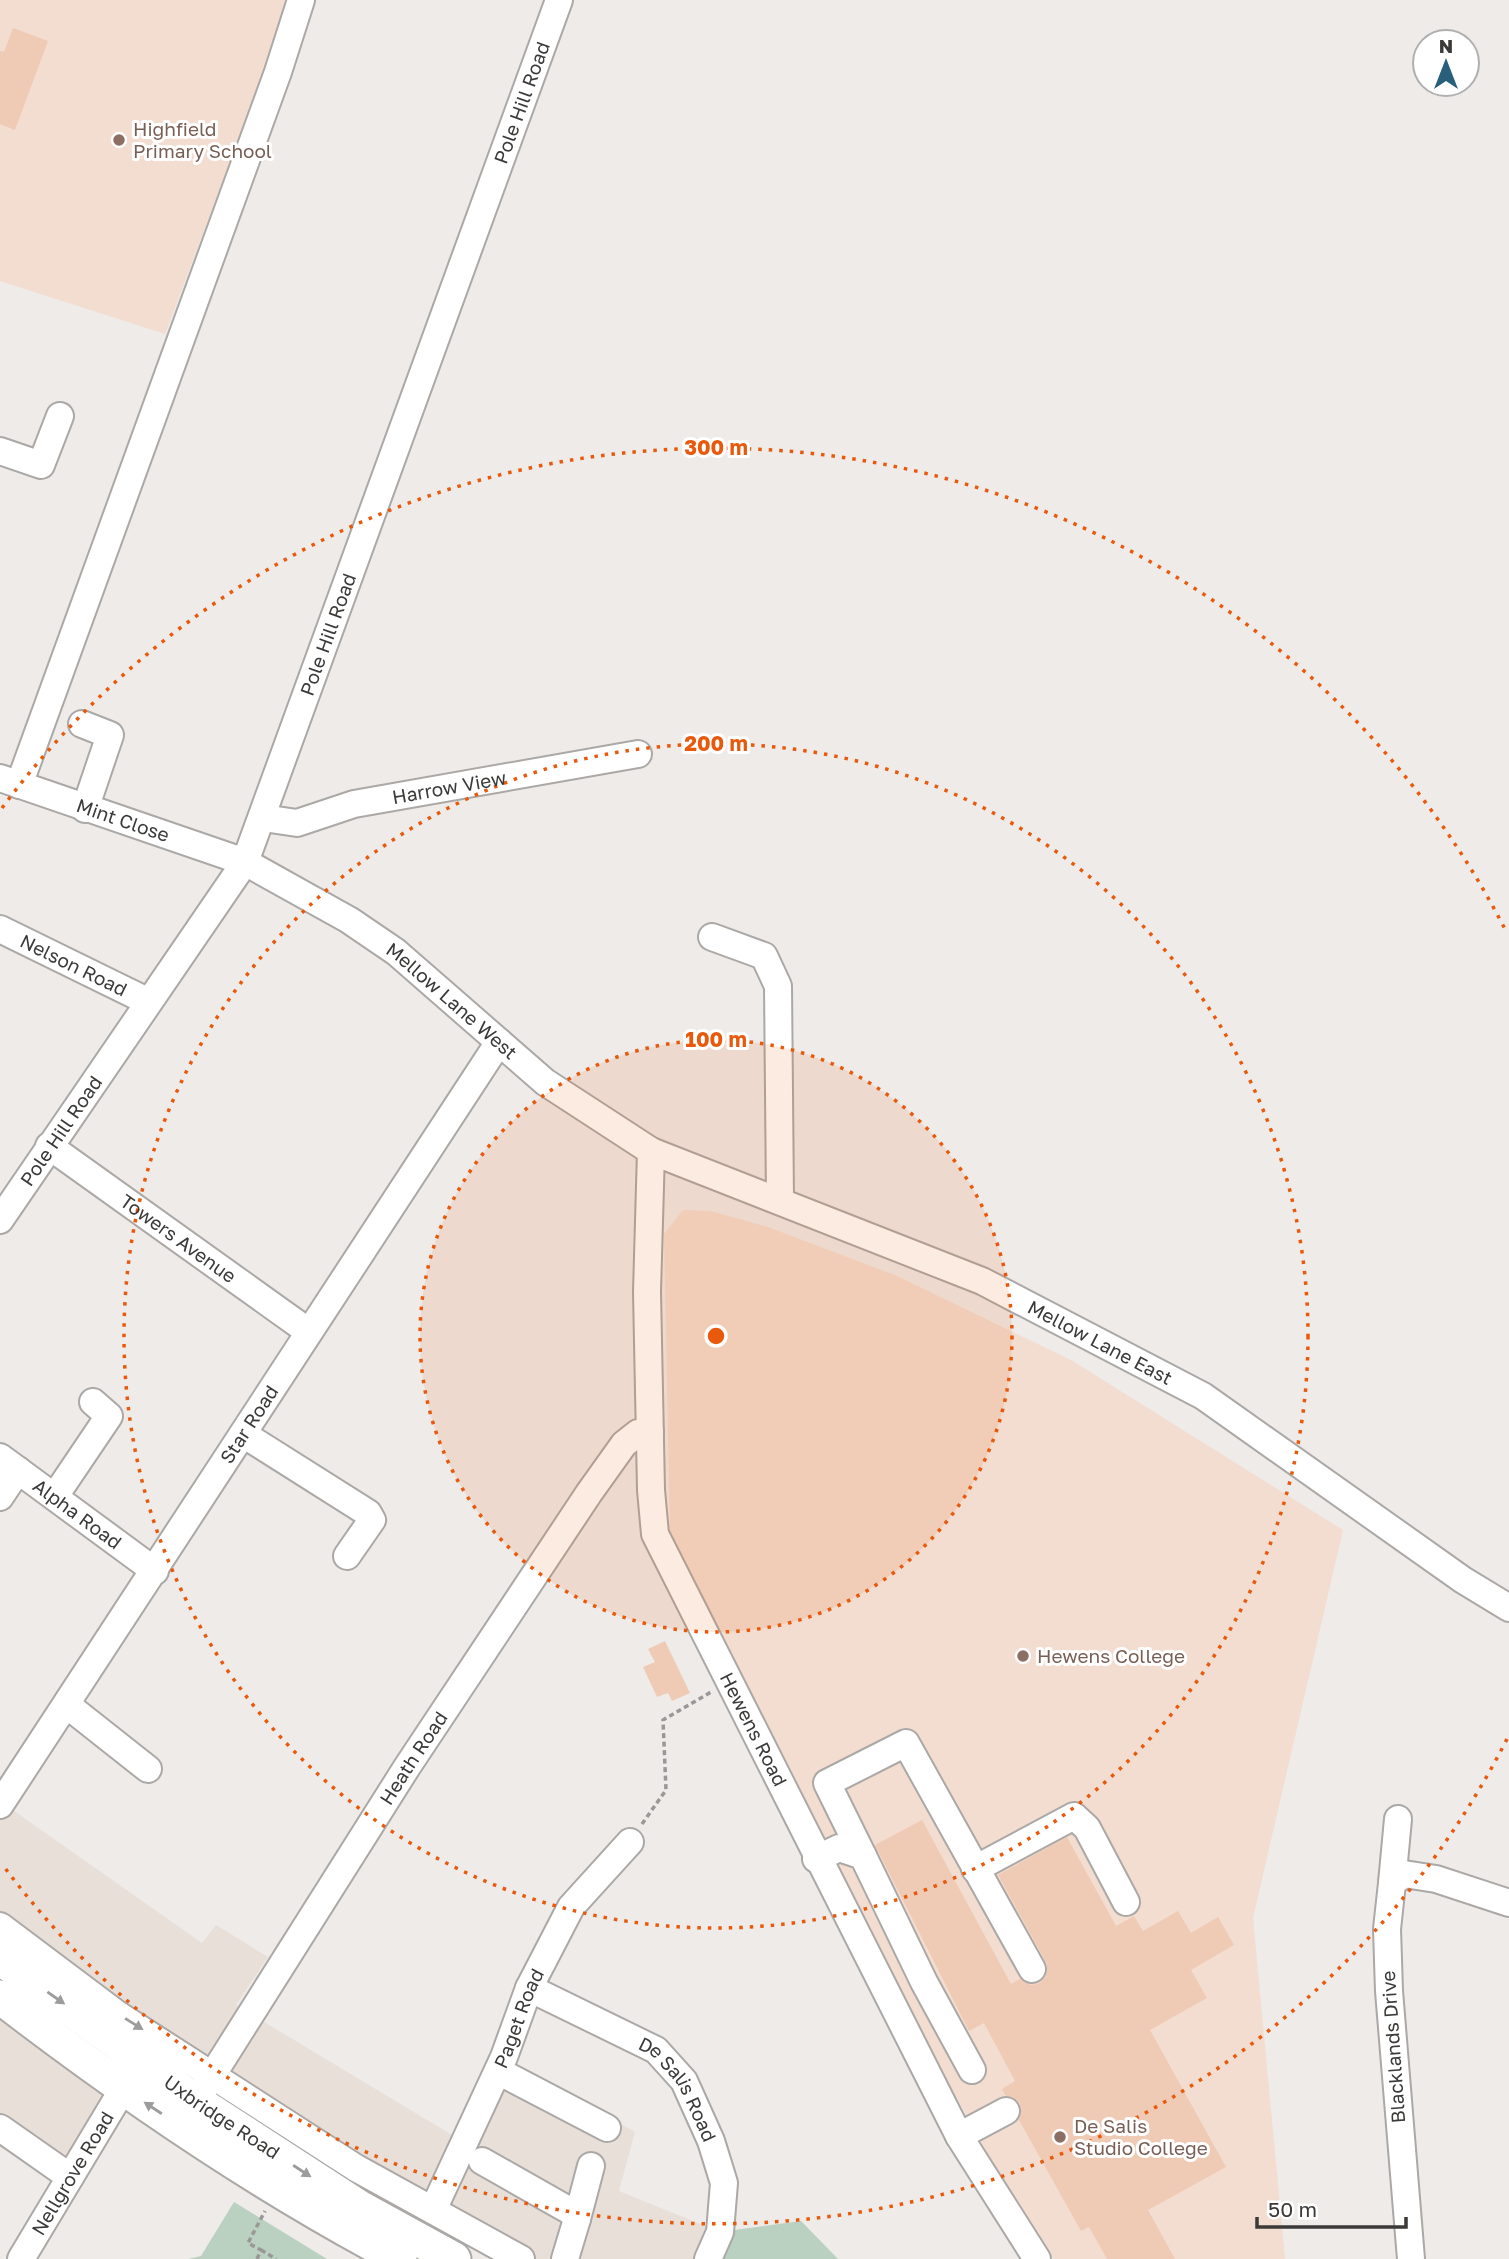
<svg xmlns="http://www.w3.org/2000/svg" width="1509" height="2259" font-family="'Golos Text',sans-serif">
	<rect width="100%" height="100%" fill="#eeebe9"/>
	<path fill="#e9dfd9" d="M0,1801l202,142 14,-18 52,32 -32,48 226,136 42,-84 131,75 -16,59 101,41 -12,27h-178l-371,-217 -89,135 -70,-49z"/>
	<g fill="#f3ddd0">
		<path d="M0,0h291l-126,334 -165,-53z"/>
		<path d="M683,1210l28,1 57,16 129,49 174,84 272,170 -90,388 32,341h-231l-39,-56 -77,-139 -268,-533 -6,-297z"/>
	</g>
	<g fill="#bad0c0">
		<path d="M234,2202l93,57h-139l13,-3z"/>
		<path d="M801,2221l37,38h-130l12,-27z"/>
	</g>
	<g fill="#efcbb6">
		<path d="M13,28l35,13 -33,89 -15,-6v-73l4,1z"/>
		<path d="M665,1641l25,52 -18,8 -4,-8 -11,4 -14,-30 12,-5 -7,-13z"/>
		<path d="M922,1820l89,164 9,-5 11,6 8,-2 7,-7 1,-12 -49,-89 69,-38 49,89 18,-10 9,15 35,-20 13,22 27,-16 16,28 -43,25 16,28 -57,32 76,137 -78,43 27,49h-68l-18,-32 -8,4 -62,-111 1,-17 -15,-8 -3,-6 13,-8 -31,-58 -15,8 -94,-186z"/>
	</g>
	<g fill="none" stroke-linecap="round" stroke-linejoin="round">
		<defs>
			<g id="minor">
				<path d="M0,451l41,14 19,-49"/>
				<path d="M82,724l28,11 -25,74"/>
				<path id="s1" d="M0,778l245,84 104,58 47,32 149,130 106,69 331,130 221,115 260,184 46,28"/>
				<path d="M19,785l259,-713 23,-72"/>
				<path id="s2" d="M263,818l34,5 57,-19 284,-50"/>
				<path id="s3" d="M0,929l147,72"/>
				<path d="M712,937l52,19 14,30 2,214"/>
				<path id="s4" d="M49,1146l260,186"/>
				<path id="s5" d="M651,1151l-4,141 4,198 4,44 304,602 78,123"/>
				<path id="s6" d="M0,1220l245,-358 314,-862"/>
				<path d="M243,1434l125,79 4,7 -25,36"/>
				<path id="s7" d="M0,1457l155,114"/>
				<path d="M55,1496l54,-80 -16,-14"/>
				<path d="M0,1497l18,-27"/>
				<path d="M67,1705l81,64"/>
				<path id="s8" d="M0,1805l499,-763"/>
				<path d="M863,1856l-36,-73 79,-40 126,226"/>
				<path d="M816,1859l23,-11 24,8 61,126 48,88"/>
				<path d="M975,1869l99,-53 13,12 39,74"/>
				<path d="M1392,1883l6,-64"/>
				<path d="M0,1926l117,88 239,154 165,91"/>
				<path id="s9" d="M529,1988l127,62 28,31 27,60 13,42 -4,49 -12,27"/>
				<path d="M498,2071l109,57"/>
				<path id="s10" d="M196,2101l211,-334 182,-274 35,-49 14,-11 12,-1"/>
				<path d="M0,2128l70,49"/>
				<path d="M959,2136l47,-25"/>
				<path d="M482,2161l90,51 5,7 -12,40"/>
				<path id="s11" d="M433,2210l71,-153 25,-69 42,-81 59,-65"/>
				<path d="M577,2219l14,-53"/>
				<path id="s12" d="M21,2259l102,-170"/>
				<path d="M1411,2259l-22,-268 -2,-62 5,-46 12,-9 32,5 73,24"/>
			</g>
			<g id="major">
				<path id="s13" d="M0,1958l196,143 165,107 93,51"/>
				<path d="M0,1997c126,97 259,188 400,262"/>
			</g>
		</defs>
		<use href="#minor" stroke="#aba8a6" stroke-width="30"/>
		<use href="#major" stroke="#aba8a6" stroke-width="37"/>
		<g stroke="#9a9896" stroke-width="3.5" stroke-dasharray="5 3.5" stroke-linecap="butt">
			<path d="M642,1824l24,-34 -3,-70 48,-28"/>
			<path d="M261,2250l15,9"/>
			<path d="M257,2259l4,-9 -13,-7 17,-32"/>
		</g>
		<use href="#minor" stroke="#fff" stroke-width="26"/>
		<use href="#major" stroke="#fff" stroke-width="33"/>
	</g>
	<defs><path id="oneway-solid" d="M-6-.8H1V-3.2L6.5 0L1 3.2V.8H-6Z" transform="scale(1.75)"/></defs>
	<g fill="#9d9c9c">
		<use href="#oneway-solid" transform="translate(56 1998) rotate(35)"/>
		<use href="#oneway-solid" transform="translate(134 2024) rotate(32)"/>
		<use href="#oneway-solid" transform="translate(153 2108) rotate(-147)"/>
		<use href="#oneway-solid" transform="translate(302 2171) rotate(33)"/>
	</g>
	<circle cx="716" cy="1336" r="296" fill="#e8590c" fill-opacity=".12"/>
	<g fill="none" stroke="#e8590c" stroke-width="3.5" stroke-dasharray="3.5 7">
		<circle cx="716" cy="1336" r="296"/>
		<circle cx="716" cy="1336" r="592"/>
		<path d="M1507 1739A888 888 0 0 1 2 1864M2 808A888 888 0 0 1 1507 933"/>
	</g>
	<g fill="#8d6e63" stroke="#fff" stroke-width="2.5">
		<circle cx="119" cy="140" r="7"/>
		<circle cx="1023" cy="1656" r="7"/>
		<circle cx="1060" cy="2137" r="7"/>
	</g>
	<g text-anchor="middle" stroke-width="6" stroke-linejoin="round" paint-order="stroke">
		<g font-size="19" fill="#3b3a39" stroke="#fff">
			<text dy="7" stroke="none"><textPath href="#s6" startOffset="1242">Pole Hill Road</textPath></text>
			<text dy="7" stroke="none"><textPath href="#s6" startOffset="676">Pole Hill Road</textPath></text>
			<text dy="7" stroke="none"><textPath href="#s2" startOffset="191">Harrow View</textPath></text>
			<text dy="7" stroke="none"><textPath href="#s1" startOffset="130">Mint Close</textPath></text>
			<text dy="7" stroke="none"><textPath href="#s3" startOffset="82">Nelson Road</textPath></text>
			<text dy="7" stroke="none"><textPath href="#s1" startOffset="509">Mellow Lane West</textPath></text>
			<text dy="7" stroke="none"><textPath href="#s6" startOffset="108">Pole Hill Road</textPath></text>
			<text dy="7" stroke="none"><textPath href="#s4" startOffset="159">Towers Avenue</textPath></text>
			<text dy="7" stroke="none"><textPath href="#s1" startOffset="1248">Mellow Lane East</textPath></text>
			<text dy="7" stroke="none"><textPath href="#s8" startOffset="455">Star Road</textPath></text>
			<text dy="7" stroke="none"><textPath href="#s7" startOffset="96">Alpha Road</textPath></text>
			<text dy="7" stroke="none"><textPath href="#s5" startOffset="602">Hewens Road</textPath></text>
			<text dy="7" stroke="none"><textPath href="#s10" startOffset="406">Heath Road</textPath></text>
			<text dy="7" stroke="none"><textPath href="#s11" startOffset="210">Paget Road</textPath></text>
			<text transform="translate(1393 2047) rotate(-94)" y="7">Blacklands Drive</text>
			<text dy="7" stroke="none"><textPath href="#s9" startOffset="186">De Salis Road</textPath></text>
			<text dy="7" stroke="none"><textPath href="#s13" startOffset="273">Uxbridge Road</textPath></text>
			<text dy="7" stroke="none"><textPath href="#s12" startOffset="100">Nellgrove Road</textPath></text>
		</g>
		<g font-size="19" fill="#785e54" stroke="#fff" text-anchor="start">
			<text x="133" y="136">Highfield<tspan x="133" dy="22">Primary School</tspan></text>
			<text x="1037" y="1663">Hewens College</text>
			<text x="1074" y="2133">De Salis<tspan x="1074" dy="22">Studio College</tspan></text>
		</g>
	</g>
	<circle cx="716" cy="1336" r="10" fill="#e8590c" stroke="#fff" stroke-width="3.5"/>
	<g font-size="21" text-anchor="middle" font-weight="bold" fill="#e8590c" stroke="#fff" stroke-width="6" stroke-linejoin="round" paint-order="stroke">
		<text x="716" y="455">300 m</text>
		<text x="716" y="751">200 m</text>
		<text x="716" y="1047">100 m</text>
	</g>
	<g transform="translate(1446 63)"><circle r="33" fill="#ffffff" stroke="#b1b0b0" stroke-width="2"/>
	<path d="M0-5L12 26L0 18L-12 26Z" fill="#285f7a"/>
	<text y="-10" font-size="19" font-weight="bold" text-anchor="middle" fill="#3b3a39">N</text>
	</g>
	<path d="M1257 2217v10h149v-10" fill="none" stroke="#3b3a39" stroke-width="3.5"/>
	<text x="1268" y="2217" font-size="21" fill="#3b3a39" stroke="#ffffff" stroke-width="5" paint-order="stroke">50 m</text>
</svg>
